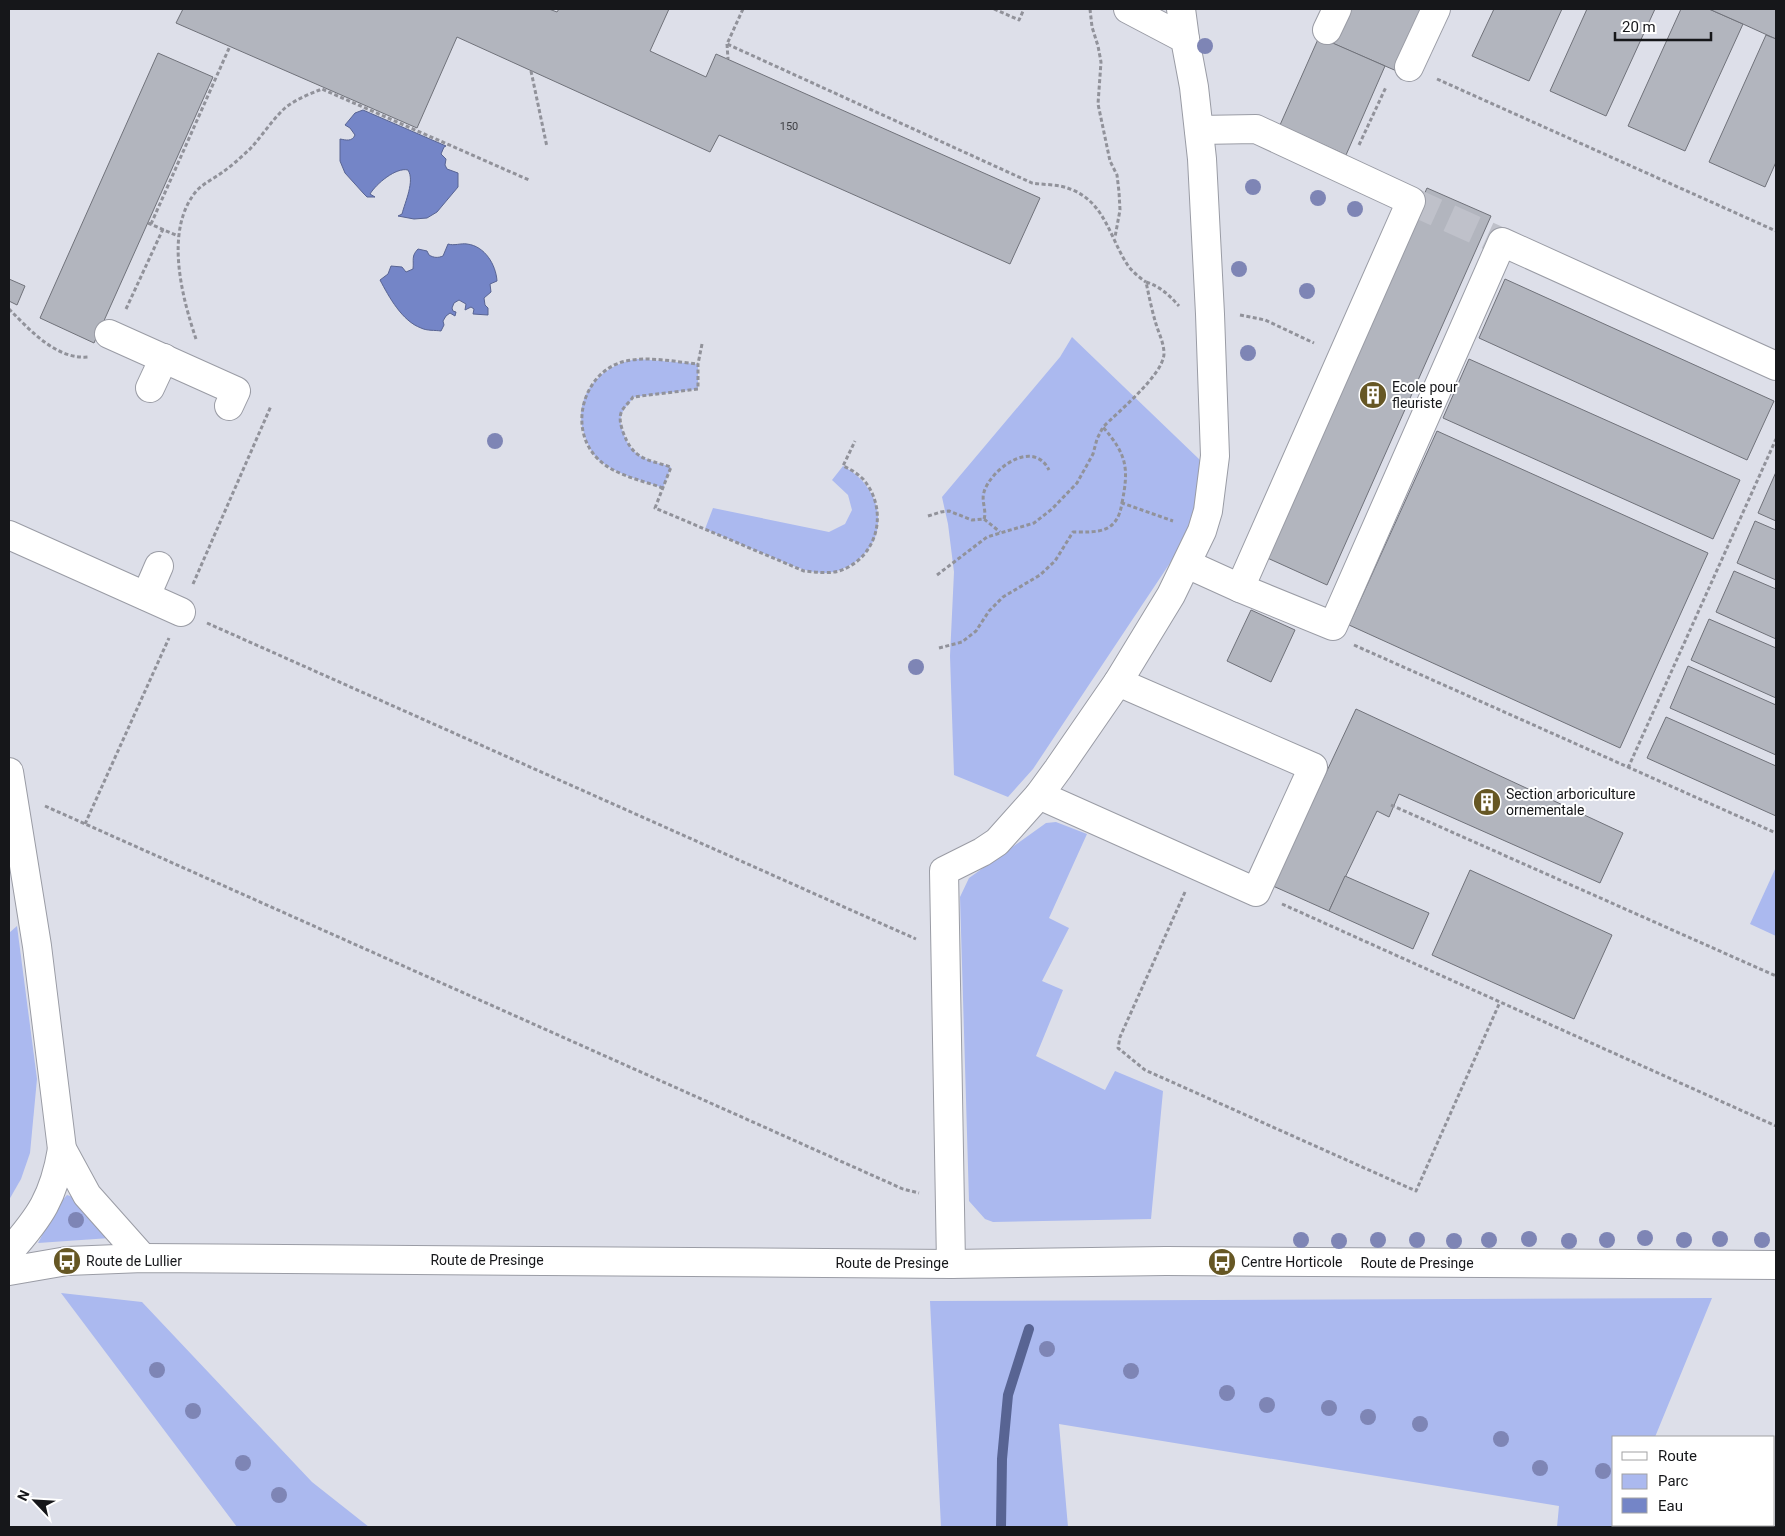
<svg xmlns="http://www.w3.org/2000/svg" width="1785" height="1536" font-family="Roboto,sans-serif">
	<rect width="100%" height="100%" fill="#dddfe9"/>
	<g fill="#abb9ef">
		<path d="M1072,337l128,123 -2,54 -26,46 -139,209 -25,28 -54,-22 -4,-119 4,-84 -6,-48 -6,-27 118,-140z"/>
		<path d="M638,359l60,5v25l-64,8c-13,15 -17,19 -10,38 9,24 25,25 47,32l-8,21c-22,-8 -46,-13 -64,-28 -8,-7 -12,-17 -15,-27 -12,-38 18,-69 54,-74z"/>
		<path d="M843,466c38,20 50,69 12,96 -9,6 -18,10 -29,11 -22,0 -41,-11 -61,-19 -20,-8 -40,-17 -60,-25l8,-21 116,24 16,-8 7,-14 -4,-15 -16,-15z"/>
		<path d="M1056,822l31,12 -38,84 20,10 -27,53 21,9 -27,66 69,34 10,-19 48,20 -12,128 -158,3 -8,-3 -16,-18 -9,-304 9,-19 77,-55z"/>
		<path d="M1776,867v69l-26,-12z"/>
		<path d="M17,926l20,153 -7,74 -9,26 -12,21v-267z"/>
		<path d="M67,1195l6,2 22,27 15,14 -72,5 20,-38z"/>
		<path d="M61,1293l81,9 170,180 57,45h-132z"/>
		<path d="M1712,1298l-57,139h-41v88h108l-2,2h-163l2,-21 -500,-82 9,103h-127l-11,-226z"/>
	</g>
	<g fill="#7485c7" stroke="#586493">
		<path d="M363,110l83,36 -2,1 -3,7 5,5 -1,6 2,4 11,4v14l-21,25 -10,6 -13,1 -16,-3 4,-2c3,-12 13,-33 6,-44 -12,-3 -32,14 -38,24l5,3h-8l-3,-3 -19,-21 -5,-12v-22c6,1 12,3 15,-4l-5,-7 -5,-3 10,-12z"/>
		<path d="M448,244c6,2 13,-1 19,0 18,2 29,21 30,37l-7,3 1,8 -7,6 1,7 3,3v7l-15,-1 1,-5 -3,-2 -6,3 1,-6 -7,-4 -5,3 -2,5 1,3 3,1 -1,4 -5,-3 -4,3 -3,5 1,4 -3,6c-6,-1 -14,0 -20,-3 -19,-7 -32,-31 -41,-48l8,-6 3,-8 11,1 4,5 7,-3c1,-9 -2,-13 5,-20l9,2 2,4c5,3 9,3 14,1z"/>
	</g>
	<g fill="none" stroke-linecap="round" stroke-linejoin="round">
		<path stroke="#586493" stroke-width="10" d="M1001,1527l1,-68 6,-64 21,-66"/>
	</g>
	<g fill="#b2b5be" stroke="#70727a">
		<path d="M183,9h366l8,3 2,-3h110l-19,42 56,26 10,-23 324,144 -30,66 -291,-129 -9,17 -253,-115 -40,91 -241,-105z"/>
		<path d="M1347,9h80l-28,63 -67,-29z"/>
		<path d="M1494,9h68l-33,72 -57,-25z"/>
		<path d="M1587,9h68l-49,107 -56,-25z"/>
		<path d="M1681,9h28l34,15 -58,127 -57,-25z"/>
		<path d="M1709,9h67v30l-33,-15z"/>
		<path d="M1766,35l10,4v123l-11,25 -56,-25z"/>
		<path d="M1319,37l66,29 -39,89 -66,-30z"/>
		<path d="M158,53l55,24 -119,266 -54,-25z"/>
		<path d="M1427,188l64,28 -164,369 -64,-29z"/>
		<path d="M9,279l16,7 -8,19 -8,-4z"/>
		<path d="M1505,279l269,122 -27,59 -268,-122z"/>
		<path d="M1469,359l271,121 -27,59 -270,-121z"/>
		<path d="M1437,431l271,122 -88,195 -271,-123z"/>
		<path d="M1776,472v49l-18,-8z"/>
		<path d="M1755,521l21,9v50l-39,-17z"/>
		<path d="M1734,571l42,18v50l-60,-27z"/>
		<path d="M1251,610l44,20 -24,52 -44,-21z"/>
		<path d="M1709,619l67,29v50l-85,-38z"/>
		<path d="M1688,666l88,39v50l-106,-47z"/>
		<path d="M1356,709l267,124 -23,50 -201,-89 -10,23 -12,-6 -48,100 -56,-25z"/>
		<path d="M1666,717l110,49v50l-129,-58z"/>
		<path d="M1470,870l142,65 -38,84 -142,-64z"/>
		<path d="M1345,876l84,37 -16,36 -84,-38z"/>
	</g>
	<g fill="none" stroke-linecap="round" stroke-linejoin="round">
		<path stroke="#bfc1ca" stroke-width="28" stroke-dasharray="28 14" stroke-linecap="butt" d="M1411,201l91,41"/>
		<defs>
			<g id="minor">
				<path d="M1181,9l4,30"/>
				<path d="M1327,30l10,-21"/>
				<path d="M1409,67l27,-58"/>
				<path d="M109,334l127,57 -7,15"/>
				<path d="M150,388l14,-30"/>
				<path d="M9,535l172,77"/>
				<path d="M1187,564l53,24 171,-387 -155,-72 -57,1"/>
				<path d="M1240,588l93,38 169,-384 274,124"/>
				<path d="M146,596l13,-30"/>
				<path d="M9,772l28,174 25,203 25,46 56,63"/>
				<path d="M1039,795l217,97 57,-125 -195,-85"/>
				<path d="M9,1252c31,-35 45,-55 53,-103"/>
				<path d="M951,1264l-7,-393 38,-19 15,-10 42,-47 19,-26 60,-87 53,-87 31,-64 6,-20 7,-55 -5,-142 -8,-155 -8,-72 -9,-48 -57,-30"/>
				<path d="M9,1271l58,-10 76,-3 808,6 215,-3 610,4"/>
			</g>
		</defs>
		<use href="#minor" stroke="#9a9ca5" stroke-width="30"/>
		<g stroke="#91929a" stroke-width="3" stroke-dasharray="4 2.5" stroke-linecap="butt">
			<path d="M743,9l-16,35 305,139c12,2 27,1 38,6 36,13 40,51 59,78 5,6 11,11 17,15"/>
			<path d="M994,9l25,11 5,-11"/>
			<path d="M1090,9l2,18 6,19 3,16 -3,42 12,57 7,14 2,17 1,18 -5,27"/>
			<path d="M727,44l1,15"/>
			<path d="M531,71l16,76"/>
			<path d="M1437,79l339,152"/>
			<path d="M1359,145l27,-58"/>
			<path d="M148,223l30,13"/>
			<path d="M151,224l79,-178"/>
			<path d="M9,309c21,21 47,51 80,48"/>
			<path d="M126,309l37,-80"/>
			<path d="M1240,315l25,5 49,23"/>
			<path d="M196,339c-14,-42 -31,-106 -2,-145 7,-10 20,-15 30,-23 9,-6 18,-15 26,-22 12,-13 22,-29 35,-41 11,-9 25,-14 37,-19l207,91"/>
			<path d="M702,344l-4,20v25l-65,8c-3,5 -10,10 -12,16 -2,6 0,13 2,19 10,27 22,27 48,35l-16,41 149,63c12,1 24,3 35,0 40,-13 50,-62 24,-92 -6,-6 -13,-10 -20,-13l12,-25"/>
			<path d="M663,488c-22,-8 -50,-13 -66,-30 -30,-31 -13,-88 29,-97 23,-5 50,1 72,3"/>
			<path d="M1122,503c7,-35 5,-48 -19,-76 15,-15 60,-52 61,-73 0,-11 -5,-20 -8,-30 -4,-13 -7,-28 -10,-42 15,5 23,13 33,24"/>
			<path d="M928,516l13,-4 8,-1 23,9 12,-1 16,13"/>
			<path d="M984,519c3,-8 -3,-18 0,-27 7,-23 49,-54 65,-22"/>
			<path d="M937,575l50,-38 47,-14 18,-14 25,-26 16,-29 4,-15 6,-12"/>
			<path d="M193,584l78,-178"/>
			<path d="M207,623l709,316"/>
			<path d="M1354,645l422,188"/>
			<path d="M939,648l23,-6 14,-11 13,-20 14,-14 37,-22 15,-14 18,-29c25,0 44,2 49,-29l51,18"/>
			<path d="M1628,768l148,-329"/>
			<path d="M1391,805l385,171"/>
			<path d="M45,806l858,383 16,4"/>
			<path d="M85,824l84,-186"/>
			<path d="M1185,892l-65,145 -2,11 27,22 271,121 84,-189"/>
			<path d="M1282,904l494,222"/>
		</g>
		<use href="#minor" stroke="#fff" stroke-width="28"/>
	</g>
	<g fill="#7e85b5">
		<circle cx="1205" cy="46" r="8"/>
		<circle cx="1253" cy="187" r="8"/>
		<circle cx="1318" cy="198" r="8"/>
		<circle cx="1355" cy="209" r="8"/>
		<circle cx="1239" cy="269" r="8"/>
		<circle cx="1307" cy="291" r="8"/>
		<circle cx="1248" cy="353" r="8"/>
		<circle cx="495" cy="441" r="8"/>
		<circle cx="916" cy="667" r="8"/>
		<circle cx="76" cy="1220" r="8"/>
		<circle cx="1645" cy="1238" r="8"/>
		<circle cx="1529" cy="1239" r="8"/>
		<circle cx="1720" cy="1239" r="8"/>
		<circle cx="1301" cy="1240" r="8"/>
		<circle cx="1378" cy="1240" r="8"/>
		<circle cx="1417" cy="1240" r="8"/>
		<circle cx="1489" cy="1240" r="8"/>
		<circle cx="1607" cy="1240" r="8"/>
		<circle cx="1684" cy="1240" r="8"/>
		<circle cx="1762" cy="1240" r="8"/>
		<circle cx="1339" cy="1241" r="8"/>
		<circle cx="1454" cy="1241" r="8"/>
		<circle cx="1569" cy="1241" r="8"/>
		<circle cx="1047" cy="1349" r="8"/>
		<circle cx="157" cy="1370" r="8"/>
		<circle cx="1131" cy="1371" r="8"/>
		<circle cx="1227" cy="1393" r="8"/>
		<circle cx="1267" cy="1405" r="8"/>
		<circle cx="1329" cy="1408" r="8"/>
		<circle cx="193" cy="1411" r="8"/>
		<circle cx="1368" cy="1417" r="8"/>
		<circle cx="1420" cy="1424" r="8"/>
		<circle cx="1501" cy="1439" r="8"/>
		<circle cx="243" cy="1463" r="8"/>
		<circle cx="1540" cy="1468" r="8"/>
		<circle cx="1603" cy="1471" r="8"/>
		<circle cx="279" cy="1495" r="8"/>
	</g>
	<defs>
		<symbol id="building-disc" viewBox="-11 -11 22 22"><circle r="9.5" fill="#665724" stroke="#fff"/><path d="M-4-6H4V6H1V3H-1V6H-4ZM-2.5-4.3h1.7v1.8h-1.7ZM.8-4.3h1.7v1.8H.8ZM-2.5-1h1.7V.8h-1.7ZM.8-1h1.7V.8H.8Z" fill="#fff"/></symbol>
		<symbol id="bus-disc" viewBox="-11 -11 22 22"><circle r="9.5" fill="#665724" stroke="#fff"/><path d="M-5-6H5V4H4V6H2V4H-2V6H-4V4H-5ZM-3.5-4V0h7V-4ZM-3.5 1.2v1.5H-2V1.2ZM2 1.2v1.5H3.5V1.2Z" fill="#fff"/></symbol>
	</defs>
	<g fill-rule="evenodd">
		<use href="#building-disc" x="1357" y="379" width="32" height="32"/>
		<use href="#building-disc" x="1471" y="786" width="32" height="32"/>
		<use href="#bus-disc" x="51" y="1245" width="32" height="32"/>
		<use href="#bus-disc" x="1206" y="1246" width="32" height="32"/>
	</g>
	<g text-anchor="middle" stroke-width="4" stroke-linejoin="round" paint-order="stroke">
		<g font-size="11" fill="#3d3e43">
			<text x="789" y="130">150</text>
		</g>
		<g font-size="14" fill="#16171a" stroke="#fff" text-anchor="start">
			<text x="1392" y="392">Ecole pour<tspan x="1392" dy="16">fleuriste</tspan></text>
			<text x="1506" y="799">Section arboriculture<tspan x="1506" dy="16">ornementale</tspan></text>
			<text x="86" y="1266">Route de Lullier</text>
			<text x="1241" y="1267">Centre Horticole</text>
		</g>
		<g font-size="14" fill="#16171a" stroke="#fff">
			<text x="487" y="1265">Route de Presinge</text>
			<text x="892" y="1268">Route de Presinge</text>
			<text x="1417" y="1268">Route de Presinge</text>
		</g>
	</g>
	<rect width="1785" height="1536" fill="none" stroke="#16171a" stroke-width="20"/>
	<rect x="1612" y="1436" width="162" height="90" fill="#ffffff" stroke="#a2a2a3"/>
	<rect x="1622" y="1452" width="25" height="8" fill="#ffffff" stroke="#a2a2a3"/>
	<text x="1658" y="1461" font-size="15" fill="#16171a">Route</text>
	<rect x="1622" y="1474" width="25" height="15" fill="#abb9ef" stroke="#a2a2a3"/>
	<text x="1658" y="1486" font-size="15" fill="#16171a">Parc</text>
	<rect x="1622" y="1498" width="25" height="15" fill="#7485c7" stroke="#a2a2a3"/>
	<text x="1658" y="1511" font-size="15" fill="#16171a">Eau</text>
	<g transform="translate(35 1501) rotate(295)" stroke="#ffffff" stroke-width="4" paint-order="stroke">
	<path d="M0-4L9 19L0 12L-9 19Z" fill="#16171a"/>
	<text y="-8" font-size="14" font-weight="bold" text-anchor="middle" fill="#16171a">N</text>
	</g>
	<path d="M1615 32v8h96v-8" fill="none" stroke="#16171a" stroke-width="2.5"/>
	<text x="1622" y="32" font-size="15" fill="#16171a" stroke="#ffffff" stroke-width="4" paint-order="stroke">20 m</text>
</svg>
